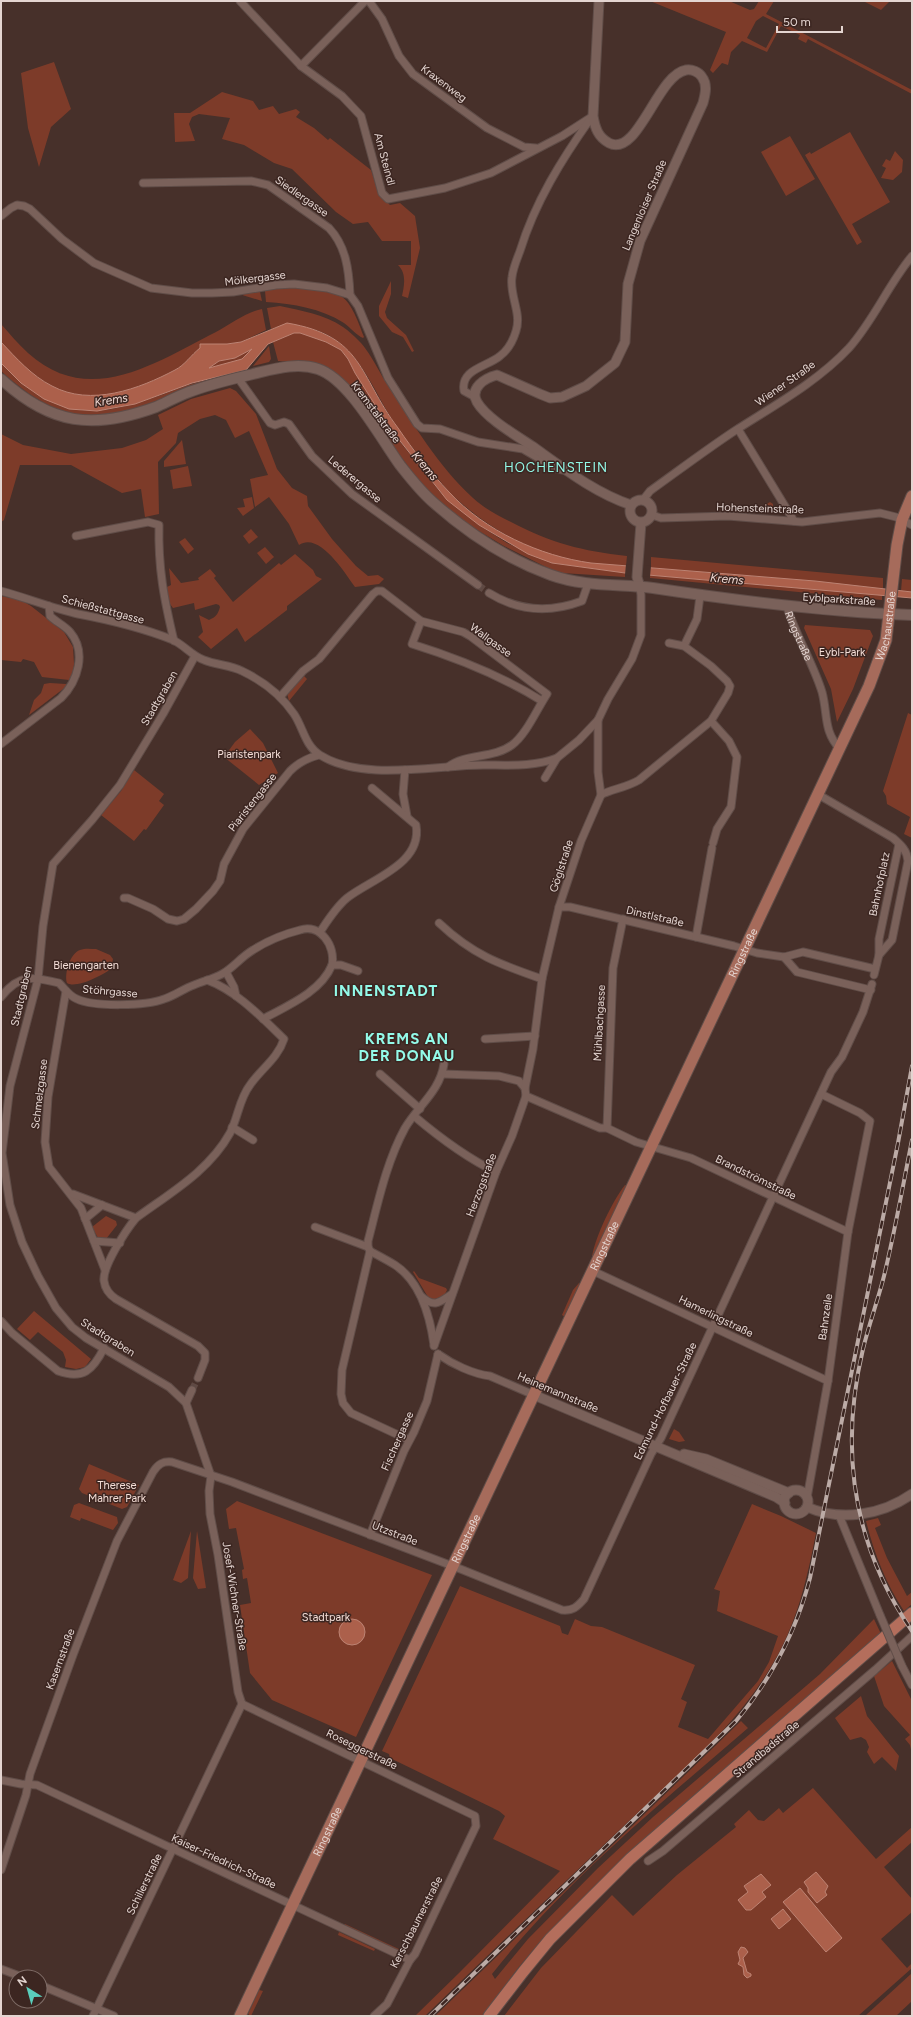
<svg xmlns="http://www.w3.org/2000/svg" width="913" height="2017" font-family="Figtree,sans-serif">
	<rect width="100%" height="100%" fill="#47302a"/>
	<g fill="#7d3b29" fill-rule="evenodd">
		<path d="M650,1h79l21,9 4,-1 5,-8h15l-8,13 146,76v4l-104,-55 -2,4 -8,-4 2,-4 -19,-9 -14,26 -25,-11 -11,11 -3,13 -6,-2 -9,10 -3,-3 16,-38zM763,16l16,8 -13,24 -19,-10 9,-17z"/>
		<path d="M863,1h27l-9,9z"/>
		<path d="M54,62l17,47 -20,18 -12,40 -11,-39 -7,-55z"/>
		<path d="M222,92l31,9 6,9 14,-4 6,8 17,-5 4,3 -4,5 18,11 14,12 2,-2 41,32 8,24 11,11 10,-2 15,13 5,32 -12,50 -6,-2c2,-10 5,-22 -4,-31h13v-24h-29l-14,-19 -15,2 -17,-12 -44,-43 -18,-6 -30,-18 -22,-6 8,-21 -31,-4 -7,3 -3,7 6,17 -20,1 -1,-29h16z"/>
		<path d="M850,132l40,70 -38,22 10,18 -5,3 -52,-90 5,-3 1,2z"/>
		<path d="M790,136l25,43 -29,17 -25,-44z"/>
		<path d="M895,151l8,9 -1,12 -9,8 -12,-2 5,-10 -4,-2 4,-7 4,2z"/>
		<path d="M391,281v13l-6,18 2,6 19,17 8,16 -2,1 -9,-15 -11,-5 -13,-16v-10z"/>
		<path d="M289,287c50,4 57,-1 75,50l-1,1c-7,-3 -12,-10 -19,-15 -24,-15 -50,-19 -78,-21l-1,-11 2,-2z"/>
		<path d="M258,291l2,1 2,9 -23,-7z"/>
		<path d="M280,306c22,5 44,8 63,21 25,18 29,33 44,57 26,39 51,82 86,114 11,10 25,18 38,24 40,21 71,29 116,34l-1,10c-20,-1 -40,-2 -60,-7 -42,-9 -84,-36 -115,-65 -7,-7 -12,-15 -19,-23 -12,-15 -25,-29 -36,-45 -24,-37 -39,-87 -87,-98 -13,-3 -25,-4 -38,1l-4,-21z"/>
		<path d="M262,309l4,21 -25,12 -14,2 -27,1v3c-9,7 -15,17 -25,22 -36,19 -84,37 -123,16 -20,-10 -36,-27 -51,-44v-18c9,10 17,20 27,29 62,56 128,9 188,-21 15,-8 30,-20 46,-23z"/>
		<path d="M294,333h6l26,9 15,8 7,9 7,14 38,60 48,60 38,32 28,18 45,20 73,10v4l-63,-4 -10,-3 -48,-24 -35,-21 -19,-14 -30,-29 -75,-100 -18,-15 -10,-3 -39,-3 -5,-19z"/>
		<path d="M269,346l2,13 -2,3 -16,4z"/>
		<path d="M253,348l-11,11 -34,10 11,-8 16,-3z"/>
		<path d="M1,363c51,50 83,59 151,35 19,-6 35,-14 55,-18 -18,7 -35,16 -54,22 -65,25 -101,15 -152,-31z"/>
		<path d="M230,388l6,3 20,23 21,55 15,19 15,8 1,10 24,33 24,27 12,10 10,-1 6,4 -5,5 -24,3c-10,-14 -36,-56 -56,-42l-10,-21 -20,-27 -14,10 -5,-28 18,-4 -19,-44 -14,7 -9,-18 -11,-5 -15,4 -22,14 -2,10 -18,19 1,52 -14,3 -4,-28 -19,4 -51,-28h-51l-16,55 -3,2v-88l22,11 48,9 51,-6 24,-8 17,-11 -5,-14 33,-16z"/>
		<path d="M182,440l4,24 -22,3v-6z"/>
		<path d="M188,466l4,20 -19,3 -3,-19z"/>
		<path d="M252,497l2,11 -11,8 -6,-8 8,-1 -2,-8z"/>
		<path d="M770,502l3,2v7l-16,-1z"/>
		<path d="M251,529l7,8 -9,7 -6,-8z"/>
		<path d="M185,538l9,11 -6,5 -9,-12z"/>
		<path d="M265,547l9,10 -8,7 -9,-11z"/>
		<path d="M295,554l18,16 3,6 6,3 -35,27v4l-42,32 -8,-14 -26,21 -13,-12 5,-5 -4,-17 10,5c7,-3 9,-6 11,-13l-1,-2 -3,-1 -21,6 -1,-7 -21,5 -6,-8 -2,-12 6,-3 -2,-17 12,15 18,-3 -1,-2 12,-9 6,7 -2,2 19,24 46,-39 2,2z"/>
		<path d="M651,557l232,21v12l-68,-9 -164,-13z"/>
		<path d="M650,575l232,20v5l-232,-22z"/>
		<path d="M902,579l10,1v12l-11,-1z"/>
		<path d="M1,596l20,4 10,6 33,26 9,15 1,17 -1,12 -4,4 -27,-3 -8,-15 -11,-3 -2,3 -20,-2z"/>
		<path d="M805,625l65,5 3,6 -20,53 -16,33 -6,-33 -27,-61z"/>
		<path d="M304,676l3,3 -18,22 -2,-8 13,-16z"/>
		<path d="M50,683l16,1 1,2 -38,29 5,-15 7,-7 3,-9z"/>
		<path d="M908,713l4,2v123l-8,-4 6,-17 -23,-13 -1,-8 -3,-5z"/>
		<path d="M250,729l13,14 15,30 -19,12 -35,-28 11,-15z"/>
		<path d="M134,770l30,24 -5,7 5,4 -18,25 -2,-1 -10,12 -33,-26 20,-24z"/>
		<path d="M96,949l14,6 3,4 -2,10c-8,6 -35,20 -44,14 -3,-9 3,-30 13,-33 5,-2 11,-1 16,-1z"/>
		<path d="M625,1185l2,1 -34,71 -1,-1c4,-21 20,-54 33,-71z"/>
		<path d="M106,1216l10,5 1,4 -11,14 -8,-1 -6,-11z"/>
		<path d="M414,1271l5,7 27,10 1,2 -3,6 -12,4 -4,-3 -15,-25z"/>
		<path d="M579,1283l1,1 -15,33 -3,-2 11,-25z"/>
		<path d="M34,1311l57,48 -6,8 -9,2 -11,-2 1,-7 -3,-8 -25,-20 -8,8 -13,-11z"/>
		<path d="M674,1429l5,3 6,9 -6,1 -10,-3z"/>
		<path d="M89,1464l50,21 -12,22 -5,2 -40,-16 -3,-4z"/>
		<path d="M237,1501l195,74 -76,162 -84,-37 -22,-27 -10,-68 11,-2 -4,-25 -4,1 -1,-9 2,-1 -8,-41 -7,1 -3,-20z"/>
		<path d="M79,1503l38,14 1,6 -5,7 -32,-12 -1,3 -10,-4 4,-12z"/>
		<path d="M752,1504l29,12 35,17c-9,46 -19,91 -44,132 -35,60 -91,107 -142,155 -68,65 -137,130 -205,196h-10l44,-43 101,-102 -67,-32 12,-23 -6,-5 -109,-53 -1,-4 -7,-3 78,-165 100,40 2,7 6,2 7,-16 16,7 11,1 93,38 -14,34 6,3 -9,25 30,12 50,-58 11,-19 9,-26 -61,-25 3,-20 -6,-2z"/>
		<path d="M878,1518l3,7 -6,3 12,30 20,38 5,-4v12l-8,7c-18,-27 -30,-58 -38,-90z"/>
		<path d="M191,1531l-3,47 -7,5 -8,-3z"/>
		<path d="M197,1531l9,57 -8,1 -5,-11z"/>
		<path d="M874,1619l7,15 -254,221 -81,80 -28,33 -36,48h-47l306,-295 7,7c-89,77 -183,153 -256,246l3,5 33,-40 70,-71 55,-51 167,-143z"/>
		<path d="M892,1661l20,40v53l-2,-9 -5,-6 5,-4 -26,-29 -10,-30z"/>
		<path d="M861,1696l6,20 32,40 -3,15 -14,-14 -8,7 -7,-12 2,-5 -3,-7 -5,-3 -11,3 -15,-22z"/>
		<path d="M813,1788l63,71 36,-32v15l-28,25 28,32v13l-31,27 26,29 5,-5v5l-54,48h-354l37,-48 71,-73 21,21 44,-41 59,-48 -2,-3 15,-14 9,10 6,1 15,-13 4,5z"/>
		<path d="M345,1924l58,27 -2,2 -57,-27z"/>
		<path d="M339,1932l36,17 -1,2 -36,-16z"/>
		<path d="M912,1973v28l-16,15h-31z"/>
		<path d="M259,1990l4,1 -12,25 -3,-2z"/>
	</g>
	<g fill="#ac604b" stroke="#bd8373" fill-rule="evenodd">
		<path d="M287,323c77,13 71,52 111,105 15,22 33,45 51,64 36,39 91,64 142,71l224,18 97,11v6l-287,-25 -73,-10 -24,-9 -49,-29 -32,-25 -58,-73 -34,-54 -7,-14 -7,-9 -15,-8 -26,-9h-6l-26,11 -22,26 -54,13 -57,21 -38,7 -28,-2 -25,-10 -23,-16 -20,-20v-21c15,16 31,34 51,44 39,21 87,3 123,-16 10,-5 16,-15 25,-22v-4h27l14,-2zM252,349l-10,10 -33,9 10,-7 16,-3z"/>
		<circle cx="352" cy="1632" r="13"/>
		<path d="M816,1872l12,14 -3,6 2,3 -10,8 -9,-11v-4l-4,-6z"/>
		<path d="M761,1874l10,11 -9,7 4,5 -15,13h-5l-8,-10 10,-8 -4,-6z"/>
		<path d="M800,1888l42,50 -16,14 -43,-50z"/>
		<path d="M783,1909l8,10 -12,10 -8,-10z"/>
		<path d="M741,1947l4,1 3,4 -5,6 4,14 4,2v2l-4,2 -3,-3 -1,-8 -5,-3 2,-4 -2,-8z"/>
	</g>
	<path fill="#47302a" d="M626,564l25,2 -1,11 -25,-2z"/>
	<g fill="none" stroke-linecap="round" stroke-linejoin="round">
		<g stroke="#5f4943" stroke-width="7" stroke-dasharray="7 3.5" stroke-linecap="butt">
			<path d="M478,585l11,8"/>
			<path d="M192,1390l6,-12"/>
		</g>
		<defs>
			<g id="minor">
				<path d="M240,1l61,65 41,30 19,20 21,77 6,6 57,-11 46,-15 71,-37 31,-20"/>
				<path d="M369,1l13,18 17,37 14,18 74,54 37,19 12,1"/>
				<path d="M301,66l64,-65"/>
				<path d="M143,183l108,-2 17,4 61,43c17,18 20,42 21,67"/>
				<path d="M1,216l10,-8 6,-3 7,1 6,3 32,30 32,24 57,25 41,5h20l21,-1 43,-7 18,-1 33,4 23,7 8,11 30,72 29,46 5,4 18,1 38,13 45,7 34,20 6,1"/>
				<path d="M238,378l32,45 5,2 9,-3 5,2 23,32 40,38 126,91"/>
				<path d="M475,397l-11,-6c-4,-22 23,-24 36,-35 8,-6 13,-15 16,-25 6,-18 -7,-36 -4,-54 1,-9 5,-18 8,-26 15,-49 42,-92 71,-133"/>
				<path d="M738,429l56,92"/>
				<path d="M643,500l7,-9c28,-20 57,-42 86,-61 39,-25 81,-48 113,-82 25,-28 39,-63 63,-92"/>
				<path d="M652,515l9,3 67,-2 74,6 78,-9 16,4 16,8"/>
				<path d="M76,536l72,-14 11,3c-1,43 5,74 15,116"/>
				<path d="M1,591c26,7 51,17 77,23 32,6 65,14 95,26 11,5 19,16 31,20 12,5 27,5 38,11 21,10 39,24 52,43 9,13 11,32 26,41 43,27 115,10 164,10 24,0 50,2 73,-7"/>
				<path d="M489,593c29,18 61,20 93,8l6,-17"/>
				<path id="s1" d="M787,607c9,29 26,56 35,85 6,22 1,39 18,57"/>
				<path d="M421,621l-9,23c45,14 90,32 130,57"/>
				<path d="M684,646l13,-27 3,-23"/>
				<path d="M195,656l-32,58 -43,71 -28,35 -39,44 -10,62 -5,53 -28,107 -8,67 8,52 12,37 16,34 18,32 16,19 14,11 83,49 17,16 25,73 -2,15 1,23 8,41 20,137 4,12"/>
				<path d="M280,697l23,-26 16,-12 54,-65 4,-3h5l39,30 42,11 7,4 77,58c-10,15 -21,41 -35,51 -19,14 -46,8 -64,22"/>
				<path d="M711,721l18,20 8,16 -6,50 -14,22 -4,14"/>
				<path d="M1,744l60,-46c17,-17 26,-46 9,-66 -6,-7 -14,-10 -20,-16l-1,-10"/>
				<path d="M405,770l-2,24 4,22"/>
				<path d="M545,778l12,-20 22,-18 19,-20 10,-21 24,-40 9,-24v-40l-1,-8"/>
				<path d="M601,795c10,-6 25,-7 38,-15l72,-59 17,-28 2,-7 -3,-5 -16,-15 -27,-20 -15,-3"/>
				<path d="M819,795l74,43c8,7 14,12 15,23l-16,79 -13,15"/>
				<path d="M124,898h4l25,11 15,10 9,2 7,-2 12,-10 17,-18 7,-10 4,-17 19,-35 47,-58c9,-9 17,-13 29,-16"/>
				<path d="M559,907h11l164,39 23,7 27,4 19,-5 72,17"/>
				<path d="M439,923c34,32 60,41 103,56"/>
				<path d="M320,932c8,-12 16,-25 27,-34 24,-19 76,-34 69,-73l-44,-37"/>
				<path d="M696,937l16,-89"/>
				<path d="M784,957l13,15 74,18"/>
				<path d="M226,972l8,15 2,9"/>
				<path d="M874,975l5,-20v-16l20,-95"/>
				<path d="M66,991l-18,106 -3,45 4,25 32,41 24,62"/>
				<path d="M1,997c18,-23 31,-21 58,-14 6,6 10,13 18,16 17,8 69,7 87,0 10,-3 19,-10 30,-14 9,-4 19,-6 28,-11 11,-6 19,-17 31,-24 14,-9 31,-16 47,-20 20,-7 36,16 32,35"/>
				<path d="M263,1019c24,-13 58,-27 69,-54h9l17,6"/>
				<path d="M485,1039l50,-3"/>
				<path d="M380,1074l40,35"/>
				<path d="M443,1074l56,2 20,5 6,7"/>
				<path d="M526,1096l74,32h7l29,14 55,16 157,74"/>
				<path d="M414,1116c26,22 51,41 82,56"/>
				<path d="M232,1127l21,13"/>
				<path d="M607,1128l6,-160 10,-49"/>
				<path d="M73,1194l63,24"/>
				<path d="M85,1219l17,-14"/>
				<path d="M315,1227l53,20"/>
				<path d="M94,1241l26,2"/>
				<path d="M370,1251c9,5 17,9 25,14 26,17 35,51 39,80"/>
				<path d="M593,1271l235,110"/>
				<path d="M421,1296c13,12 18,7 31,-2"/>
				<path d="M1,1321l11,12 46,38c25,9 35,-1 46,-23"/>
				<path d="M434,1346l62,-174 16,-36 14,-40 -1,-8 8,-39 9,-70 17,-72 22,-66 20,-46 -3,-23v-52"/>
				<path d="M438,1354c14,10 35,20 52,22l44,19"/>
				<path d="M198,1378l7,-18v-7l-7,-7 -82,-47c-6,-4 -11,-10 -12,-18 -2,-14 22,-51 32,-63 34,-25 73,-47 94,-85 8,-15 9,-34 20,-48 11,-16 28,-27 34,-46 -23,-22 -47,-48 -77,-59"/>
				<path d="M186,1403l6,-13"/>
				<path d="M409,1440l-58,-27 -8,-10 -2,-9 1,-24 28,-119 -2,-4v-6c10,-38 18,-78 37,-113 13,-22 35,-37 39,-64"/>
				<path d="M807,1498l21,-117 20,-149 22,-111 -10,-8 -39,-19"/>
				<path d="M839,1515l41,100"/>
				<path d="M370,1535l34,-84 10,-19 13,-31 11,-47"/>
				<path d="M902,1666l10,19"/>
				<path d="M242,1704l233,112 1,10 -61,128 -5,6 -23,44 -13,12"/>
				<path d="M1,1780l20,4 16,1 373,175"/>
				<path d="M648,1861l15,-10 212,-181 37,-34"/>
				<path d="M1,1870l25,-75 4,-21 43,-119 44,-114 36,-69c5,-8 10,-11 19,-10l60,20 231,88 99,40c11,1 15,-3 22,-11l67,-145 10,-16 170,-366 11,-15 21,-45 9,-28"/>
				<path d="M1,1969l21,8"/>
				<path d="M40,1985l74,31"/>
				<path d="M93,2016l149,-312"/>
			</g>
			<g id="tertiary">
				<path d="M599,1l-6,115c2,12 5,21 16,27 29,15 48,-68 77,-73 6,-1 13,2 16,7 6,8 3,18 1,26l-63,138 -12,43 -3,58 -10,21 -29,23 -24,11 -12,1 -10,-4 -43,-19c-12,3 -28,13 -20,27 9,16 40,34 55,44 31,22 63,47 99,59"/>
				<circle cx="641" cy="511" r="11"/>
				<path d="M640,587l-3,-10 4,-54"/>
				<path d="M534,1395l242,102 9,6"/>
				<path d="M684,1454l22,5 83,34"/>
				<circle cx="796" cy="1502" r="12"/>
				<path d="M807,1507c34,15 75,8 105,-13"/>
			</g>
			<path id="secondary" d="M1,379c50,46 92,51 155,28 11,-5 22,-11 33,-15 21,-8 43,-13 64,-18 21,-5 44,-12 65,-5 31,10 63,70 82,96 11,14 21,27 34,38 34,30 75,57 117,72 33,12 68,9 102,13 86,13 172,24 259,27"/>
			<g id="primary">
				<path id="s2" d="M240,2016l629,-1330 17,-46 11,-95 5,-25 10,-24"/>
			</g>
			<path id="trunk" d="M489,2016l34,-44 27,-33 80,-80 282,-246"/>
		</defs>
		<use href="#minor" stroke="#604d48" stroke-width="9"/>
		<use href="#tertiary" stroke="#604d48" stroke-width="11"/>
		<use href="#secondary" stroke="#604d48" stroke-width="12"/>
		<use href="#primary" stroke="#604d48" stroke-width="13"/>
		<use href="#trunk" stroke="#604d48" stroke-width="13"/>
		<use href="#minor" stroke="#7a615a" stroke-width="7"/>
		<use href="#tertiary" stroke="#7a615a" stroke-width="9"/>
		<use href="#secondary" stroke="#7a615a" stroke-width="10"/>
		<use href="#primary" stroke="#a66b5b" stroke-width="11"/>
		<use href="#trunk" stroke="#b46e5c" stroke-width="11"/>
		<defs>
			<g id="rail">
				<path d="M912,1140c-9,45 -17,91 -28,136 -6,24 -15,48 -21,73 -24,101 -10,196 49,282"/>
				<path d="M430,2016l306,-295c36,-43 60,-89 74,-143l88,-435 14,-77"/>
			</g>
		</defs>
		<use href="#rail" stroke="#bcaba6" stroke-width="4"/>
		<use href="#rail" stroke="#3c2621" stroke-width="2.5" stroke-dasharray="8" stroke-linecap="butt"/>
		<defs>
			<path id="minor-bridge" d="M880,1615l22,51"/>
		</defs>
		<use href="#minor-bridge" stroke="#604d48" stroke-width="9" stroke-linecap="butt"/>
		<use href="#minor-bridge" stroke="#7a615a" stroke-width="7"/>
	</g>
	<g text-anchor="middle" stroke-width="3" stroke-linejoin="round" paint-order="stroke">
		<g font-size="11" fill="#e4d5d1" stroke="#3c2621">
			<text transform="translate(444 83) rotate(37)" y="4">Kraxenweg</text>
			<text transform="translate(385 159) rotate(75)" y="4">Am Steindl</text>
			<text transform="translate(302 196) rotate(35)" y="4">Siedlergasse</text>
			<text transform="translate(644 205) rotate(-67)" y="4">Langenloiser Straße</text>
			<text transform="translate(255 278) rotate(-7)" y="4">Mölkergasse</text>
			<text transform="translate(785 383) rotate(-35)" y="4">Wiener Straße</text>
			<text transform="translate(376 412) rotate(53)" y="4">Kremstalstraße</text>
			<text transform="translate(355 479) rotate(40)" y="4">Lederergasse</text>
			<text transform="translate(760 508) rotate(2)" y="4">Hohensteinstraße</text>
			<text transform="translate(839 599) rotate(4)" y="4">Eyblparkstraße</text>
			<text transform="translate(103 609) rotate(15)" y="4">Schießstattgasse</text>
			<text dy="4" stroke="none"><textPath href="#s2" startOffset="1534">Wachaustraße</textPath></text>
			<text dy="4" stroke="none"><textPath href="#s1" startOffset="31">Ringstraße</textPath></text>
			<text transform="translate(491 640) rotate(36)" y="4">Wallgasse</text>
			<text transform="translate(159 698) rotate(-60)" y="4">Stadtgraben</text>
			<text transform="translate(252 802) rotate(-52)" y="4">Piaristengasse</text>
			<text transform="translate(561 866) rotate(-72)" y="4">Göglstraße</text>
			<text transform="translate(879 884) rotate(-78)" y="4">Bahnhofplatz</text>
			<text transform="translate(655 916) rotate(13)" y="4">Dinstlstraße</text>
			<text dy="4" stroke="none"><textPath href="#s2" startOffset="1176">Ringstraße</textPath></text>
			<text transform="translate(110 991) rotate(5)" y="4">Stöhrgasse</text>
			<text transform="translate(21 996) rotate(-77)" y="4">Stadtgraben</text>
			<text transform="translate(599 1023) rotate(-87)" y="4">Mühlbachgasse</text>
			<text transform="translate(39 1094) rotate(-83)" y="4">Schmelzgasse</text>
			<text transform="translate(756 1177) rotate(26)" y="4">Brandströmstraße</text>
			<text transform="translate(481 1185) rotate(-69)" y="4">Herzogstraße</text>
			<text dy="4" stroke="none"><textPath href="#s2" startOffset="852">Ringstraße</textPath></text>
			<text transform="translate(716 1316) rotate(26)" y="4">Hamerlingstraße</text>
			<text transform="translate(825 1317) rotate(-82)" y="4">Bahnzeile</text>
			<text transform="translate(108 1337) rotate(32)" y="4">Stadtgraben</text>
			<text transform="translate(558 1392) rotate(23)" y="4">Heinemannstraße</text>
			<text transform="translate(665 1401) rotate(-64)" y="4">Edmund-Hofbauer-Straße</text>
			<text transform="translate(397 1441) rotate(-66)" y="4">Fischergasse</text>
			<text transform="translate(395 1533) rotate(21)" y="4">Utzstraße</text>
			<text dy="4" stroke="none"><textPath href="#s2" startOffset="528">Ringstraße</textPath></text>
			<text transform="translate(235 1596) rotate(81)" y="4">Josef-Wichner-Straße</text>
			<text transform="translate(60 1659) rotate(-70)" y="4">Kasernstraße</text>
			<text transform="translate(362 1749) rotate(26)" y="4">Roseggerstraße</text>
			<text transform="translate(766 1749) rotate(-40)" y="4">Strandbadstraße</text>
			<text dy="4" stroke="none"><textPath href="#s2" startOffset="204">Ringstraße</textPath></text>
			<text transform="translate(224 1861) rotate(25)" y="4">Kaiser-Friedrich-Straße</text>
			<text transform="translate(144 1884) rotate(-64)" y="4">Schillerstraße</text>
			<text transform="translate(416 1922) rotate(-63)" y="4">Kerschbaumerstraße</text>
		</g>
		<g font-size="11" fill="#f5ded7" stroke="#3c2621">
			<text x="842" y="656">Eybl-Park</text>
			<text x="249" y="758">Piaristenpark</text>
			<text x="86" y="969">Bienengarten</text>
			<text x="117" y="1489">Therese<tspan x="117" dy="13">Mahrer Park</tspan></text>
			<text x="326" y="1621">Stadtpark</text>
		</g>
		<g font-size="12" font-style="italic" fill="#efd8d2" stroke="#3c2621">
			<text transform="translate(111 400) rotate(-9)" y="4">Krems</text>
			<text transform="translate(425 466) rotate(50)" y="4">Krems</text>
			<text transform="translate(727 579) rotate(5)" y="4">Krems</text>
		</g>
		<g font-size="13" letter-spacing="1" fill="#93fae9" stroke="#3c2621">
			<text x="556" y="472">HOCHENSTEIN</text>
		</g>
		<g font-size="15" font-weight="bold" letter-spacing="1" fill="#93fae9" stroke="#3c2621">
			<text x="386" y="996">INNENSTADT</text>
			<text x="407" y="1044">KREMS AN<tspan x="407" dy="17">DER DONAU</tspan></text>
		</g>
	</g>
	<rect width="913" height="2017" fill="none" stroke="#e4d5d1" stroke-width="4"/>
	<g transform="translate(28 1989) rotate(323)"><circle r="19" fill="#3c2621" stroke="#7f6c67"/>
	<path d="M0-3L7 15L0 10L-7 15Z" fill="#5acebc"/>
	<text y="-6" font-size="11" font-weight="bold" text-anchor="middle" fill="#e4d5d1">N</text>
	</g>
	<path d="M777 26v6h65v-6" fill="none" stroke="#e4d5d1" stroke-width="2"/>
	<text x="783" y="26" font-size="12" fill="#e4d5d1" stroke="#3c2621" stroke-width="3" paint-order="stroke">50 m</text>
</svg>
